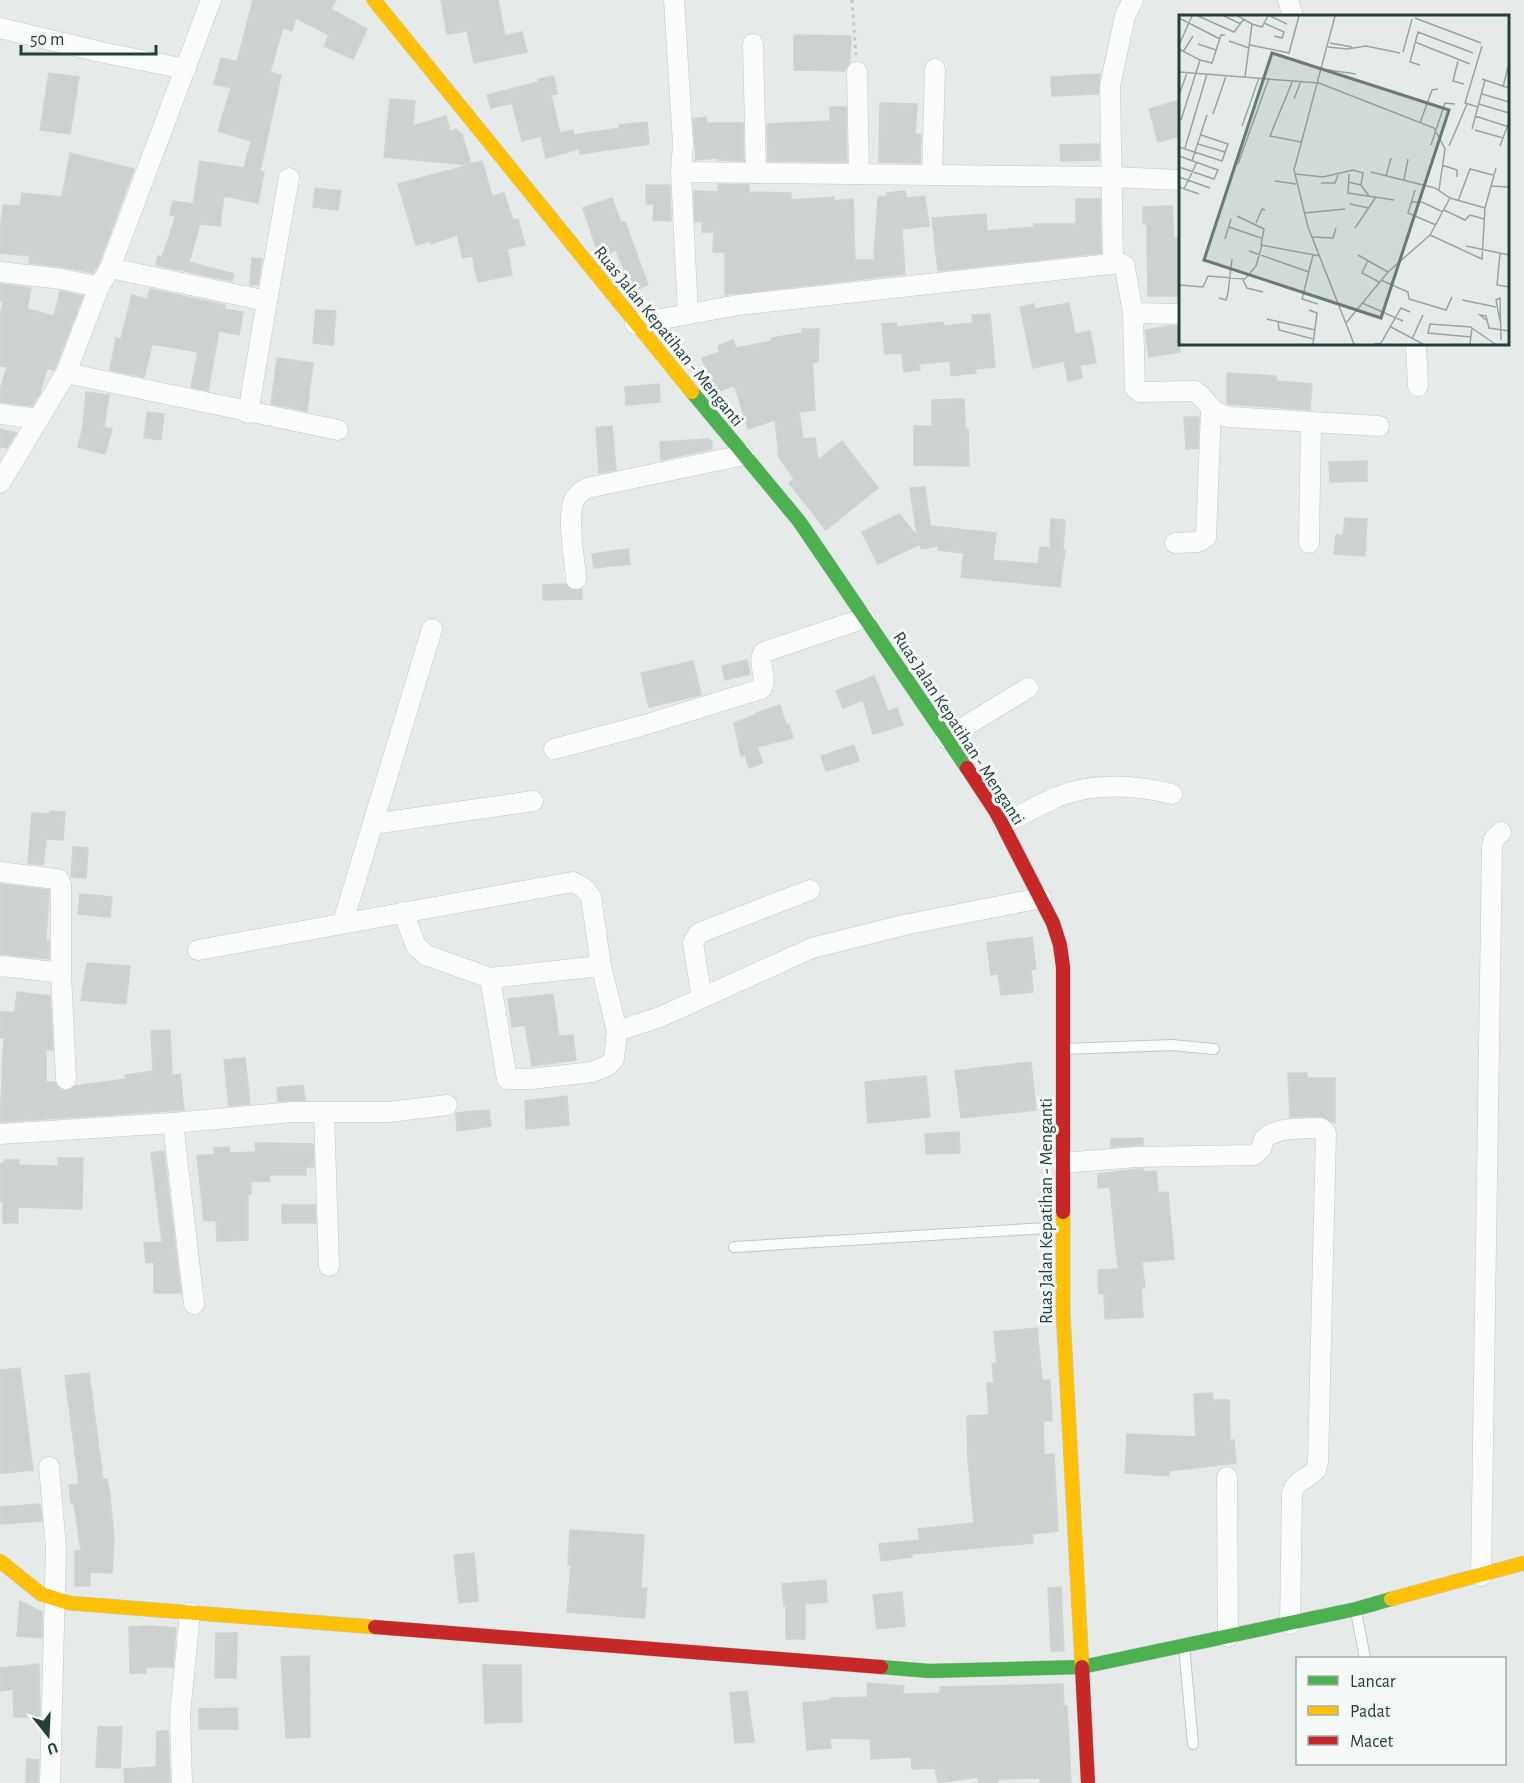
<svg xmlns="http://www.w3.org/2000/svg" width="1524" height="1783" font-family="'Alegreya Sans',sans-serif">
	<rect width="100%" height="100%" fill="#e6ebe9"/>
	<g fill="#cdd2d0" stroke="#cfd4d2" stroke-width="1.5">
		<path d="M253,0h83l-5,9 36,20 -14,30 -29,-13 5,-11 -33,-17 -4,13 -9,-3 -13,44 11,3 -21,96 4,1 -6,31 -34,-7 -4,30 -20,-2 -11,38 45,12 -2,7 -76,-16 2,-9 4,1 14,-41 -6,-1 3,-14 20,3 7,-43 44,7 7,-27 -33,-10 13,-43 -17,-4 7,-26 16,4z"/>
		<path d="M441,0h57l7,36 17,-4 5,20 -53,11 -7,-32 -20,3z"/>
		<path d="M794,35l57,1 -1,26 -5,9 -51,-1z"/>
		<path d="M49,73l30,4 -9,57 -30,-4z"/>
		<path d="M1100,74l-2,20 -46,2 -1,-19z"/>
		<path d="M554,76l3,18 -6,1 9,38 13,-3 1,5 46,-7 -1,-3 28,-3 2,22 -69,10 -1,-5 -33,9 -5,-22 -19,5 -10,-38 -21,5 -4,-13 51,-13v-3z"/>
		<path d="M390,99l25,2 -2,25 33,-10 4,15 6,-2 6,6 9,29 11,-3 10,35 12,-3 9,27 5,-1 7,26 -18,4 5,26 -34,7 -6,-27 -9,3 -6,-23 -26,9v-3l-15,4 -18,-61 71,-19 -85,-8z"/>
		<path d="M1180,100v36l-22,6 -9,-33z"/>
		<path d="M880,103l37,1 -2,30 6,1 -1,28 -41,-1z"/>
		<path d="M830,107h16l1,55 -79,-1 -1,-37 63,-3z"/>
		<path d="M706,117l1,6h36l1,38 -26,-1v-2l-22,2 -3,-41z"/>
		<path d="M1099,144v16l-38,1 -1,-16z"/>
		<path d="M70,153l64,16 -35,94 -6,10 -30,-6 -34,-4 1,-7 -30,-3v-23l3,-25 17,1 2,-13 40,4z"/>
		<path d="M718,184l31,1v7l42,1v7l43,-3v4l19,-2 2,61h19l4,-63 9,-1v-3l18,-2 1,7 19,-2 4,30 -27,3 3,45 -180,21v-43h-12l1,-20h-12v-10h-7l-1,-31 24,1z"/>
		<path d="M646,185h24l1,36 -18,-1 1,-16h-8z"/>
		<path d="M315,188l26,3 -3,19 -25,-3z"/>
		<path d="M612,198l9,25 4,-1 23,63 -15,6 -17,-41 -15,6 -4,-6 -14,-42z"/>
		<path d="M1076,199h24l1,54 -163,18 -6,-53 54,-4 1,17 47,-4v-3h42z"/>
		<path d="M1172,206l2,32h6v58h-32l-1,-72h-4v-17z"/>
		<path d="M252,258l10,1 -4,26h-8z"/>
		<path d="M0,284l31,4 -4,21 27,7 6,-25 23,5 -28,72 -1,2 -7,-2 -7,25 -8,13 -32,-4v-12l7,-23 -7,-1v-49l3,-16h-3z"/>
		<path d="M150,289l75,16 -1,4 19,3 -4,23 -20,-4 -11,60 -17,-4 7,-35 -46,-8 -8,33 -34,-7 6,-32 5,1 11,-44 15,4z"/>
		<path d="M1069,303l6,31 15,-3 6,32 -16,2 2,13 -14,3 -4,-20 -31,7 -13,-61 14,-3 1,5z"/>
		<path d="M316,310l20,1 -3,34 -20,-2z"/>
		<path d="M990,314l5,53 -20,2 1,4 -25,3 -1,-15 -31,3 1,6 -16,2 -2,-19 -17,1 -3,-30 14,-1 1,4 46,-5v4l30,-3 -1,-8z"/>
		<path d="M1169,326h11v26l-31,5 -4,-27z"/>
		<path d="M802,329h17l-1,33h-6l3,48 -16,2 4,27 12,-1 3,22 24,-19 36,47 -52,42 -37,-47 5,-4 -15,-22 -4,-37 -27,9 -13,-42 -3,-1 -18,7 -12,-35 18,-6 -2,-6 15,-6 3,8 36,-7 -1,-3 31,-5z"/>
		<path d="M277,358l36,5 -6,48 -36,-7z"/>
		<path d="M1227,373l49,3v5l36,3 -2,26 -83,-6z"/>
		<path d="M659,384l1,18 -34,3 -1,-18z"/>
		<path d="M86,392l23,3 -5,32 8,2 -7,25 -27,-7 5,-20z"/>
		<path d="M964,399l1,30h3l1,37 -55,-1v-39h18v-26z"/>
		<path d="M147,412l17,2 -3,26 -17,-2z"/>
		<path d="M1184,417h15l-1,31 -12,1z"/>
		<path d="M612,426l4,44 -17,3 -3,-45z"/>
		<path d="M0,429l16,4 -9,15 -7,-1z"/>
		<path d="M709,439l3,3v7l-51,11 -1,-18z"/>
		<path d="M1367,461v20l-37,1 -1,-20z"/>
		<path d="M925,487l5,39 66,7 -3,27 45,4 2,-17 10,1 1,-29 14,1 -2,30h2l-5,37 -99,-10 3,-24 -26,-3v-4l-17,3 -1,-5 -42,20 -16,-32 37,-18 18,22 -7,-48z"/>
		<path d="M1345,518l22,1 -2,37 -31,-2 2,-19h7z"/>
		<path d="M628,549l2,15 -36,4 -2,-14z"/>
		<path d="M565,584l7,6 10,-1v10l-39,1v-15z"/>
		<path d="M747,660l3,14 -25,6 -3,-14z"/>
		<path d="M693,661l8,34 -52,12 -8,-34z"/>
		<path d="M874,676l14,35 9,-3 6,17 -30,9 -10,-34 -20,8 -7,-17z"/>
		<path d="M780,705l6,20 3,-1 4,14 -36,9 6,16 -14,5 -4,-13 -4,1 -7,-33 23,-9 -1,-1z"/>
		<path d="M854,745l5,16 -33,10 -5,-15z"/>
		<path d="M50,811l15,1 -2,28 -17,-1 -3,26 -15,-2 4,-50 17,1z"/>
		<path d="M73,847l15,1 -2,30 -15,-1z"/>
		<path d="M0,884l49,6 -3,50h3v19l-49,-5z"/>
		<path d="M80,894l32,3 -2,20 -32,-3z"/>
		<path d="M1032,937l4,32 -5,1 2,22 -32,3 -3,-21 -7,1 -4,-32z"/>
		<path d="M87,963l43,3 -4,38 -45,-4z"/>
		<path d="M17,992l33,4 3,54h-7v32h9l5,7 7,2 8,-5 51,-7 -1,-4 28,-4 -2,-40 19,-1 2,45 8,-1 4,36 -184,12 4,-84h-4v-26h15z"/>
		<path d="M553,994l6,42 14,-1 3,25 -44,6 -7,-41 -13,2 -4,-28z"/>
		<path d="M245,1058l5,46 -21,2 -5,-46z"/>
		<path d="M1031,1062l5,48 -75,8 -6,-47z"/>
		<path d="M1288,1073h19v5h28v45l-14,-7 -31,1z"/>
		<path d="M926,1076l4,41 -62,6 -3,-41z"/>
		<path d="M303,1085l2,15 -27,1 -1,-13z"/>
		<path d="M567,1096l2,29 -43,4 -1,-28z"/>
		<path d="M489,1110l2,16 -34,5 -1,-18z"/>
		<path d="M959,1132l1,21 -34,1 -1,-20z"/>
		<path d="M1143,1138v7l-32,2v-8z"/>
		<path d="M255,1143l58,1 1,23h-8v8h-37l1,6 -19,1v12h-3v46l-31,1 -1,-21 -12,1 -7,-65 18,-2 -1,-6 15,-1 1,6 26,-1z"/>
		<path d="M164,1151l17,142h-27v-31l-8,1 -2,-20 18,-1 -11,-89z"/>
		<path d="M58,1158h25l-1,51 -64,-2v16h-15v-22h-3v-37h4v-4h15v5l39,1z"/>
		<path d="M1137,1169h6v3l13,-1 2,22 10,-1 6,67 -32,3 3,26h-4l2,29 -38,2 -1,-26 -5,1 -1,-24 20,-1 -8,-82 -12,1v-14z"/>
		<path d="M282,1205h33l1,18h-34z"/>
		<path d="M1037,1328l5,52h8l2,41h-9l1,34 10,-1 4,77 -26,3 1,9 -121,11v3l-31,4 -2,-17 41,-4 -2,-11 56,-6 -6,-63 -1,-44 22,-1 -2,-32h7l-2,-19 5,-1 -3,-31z"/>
		<path d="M20,1368l13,102 -30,3h-3v-103z"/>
		<path d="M89,1373l14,107 4,-1 3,18 4,41 -2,35 -22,-1v14h-15v-35h6l-7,-48h-3l-2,-18 10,-1 -14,-108z"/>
		<path d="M1212,1393l1,7h16l1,40h4l2,23 -67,8v5l-44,-3 2,-39 69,3 -2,-43z"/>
		<path d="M40,1504l2,17 -42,3v-17z"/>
		<path d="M570,1530l74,5 -3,53h6l-3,30 -77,-6 4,-47h-3z"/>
		<path d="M474,1553l4,48 -19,2 -5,-48z"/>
		<path d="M826,1580l1,22 -22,2v35h-19v-34l-2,1 -2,-22z"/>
		<path d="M1061,1587l3,64h-13l-3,-63z"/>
		<path d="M902,1592l3,34 -28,3 -4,-34z"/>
		<path d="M20,1601l22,11v26l-25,-2z"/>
		<path d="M152,1626l24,2 -3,39h-27v6h-16l-1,-46z"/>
		<path d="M216,1633h21l-1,45h-21z"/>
		<path d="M309,1656l1,81 -24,1 -5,-81z"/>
		<path d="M39,1664l1,53h-26l-1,-28 -13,2v-23z"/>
		<path d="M483,1665h38l1,57 -37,1z"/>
		<path d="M867,1683l37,3 -1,8 37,-1v-6l123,-3 1,22h3l4,77h-31v-5l-42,1v4h-20v-6l-40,6 -3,-15 -23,1 -1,-12 -40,2 -1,-20 -40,-1 1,10 -24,2 -4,-47 28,-3v-2l37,-1z"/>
		<path d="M747,1691l7,51 -19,1 -5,-50z"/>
		<path d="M237,1708l1,21h-39v-20z"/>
		<path d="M98,1727h24l-2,41 -24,-1z"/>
		<path d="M157,1731h11l2,52h-45l-1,-14 32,-2z"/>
		<path d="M27,1759l12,1 -1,23h-12z"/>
	</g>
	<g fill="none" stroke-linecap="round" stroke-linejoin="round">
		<defs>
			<g id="lane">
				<path d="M1064,1049l108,-4 42,4"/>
				<path d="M734,1247l329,-20"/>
				<path d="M1356,1612l9,46"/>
				<path d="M1184,1646l9,98"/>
			</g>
			<g id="street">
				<path d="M674,0l9,144 -2,28 7,142"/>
				<path d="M1288,0l5,16"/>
				<path d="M0,28l105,25 81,16"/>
				<path d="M753,44l3,129"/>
				<path d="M857,72l2,102"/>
				<path d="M681,172l431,5 68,3"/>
				<path d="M932,175l3,-106"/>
				<path d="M1113,263l-3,-177 15,-70 8,-16"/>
				<path d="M110,268l157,33 -19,112"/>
				<path d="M0,272l62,7 37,8"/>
				<path d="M267,301l22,-123"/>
				<path d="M1133,313l47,1"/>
				<path d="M635,324l103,-19 381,-42 5,2 1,3 8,45 2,75 5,4 55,-1c16,11 11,21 34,26l150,9"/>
				<path d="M1416,344l2,42"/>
				<path d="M66,373l272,57"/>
				<path d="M0,414l39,5"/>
				<path d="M0,483l66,-110 33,-86 11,-19 101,-268"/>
				<path d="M1175,543l23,-1 8,-5 5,-127"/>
				<path d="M1309,543l2,-121"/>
				<path d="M576,579c-1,-19 -11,-68 0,-82 2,-4 8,-7 11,-9l157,-33"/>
				<path d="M946,738l82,-50"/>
				<path d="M554,749l87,-23 120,-37c8,-11 -5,-26 3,-37l101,-34"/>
				<path d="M373,824l160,-23"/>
				<path d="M1003,824c18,-9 36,-19 54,-27 36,-15 79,-12 115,-3"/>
				<path d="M0,872l55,7 4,1 2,5v88l5,106"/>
				<path d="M403,912l13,34 10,9 64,23 111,-12"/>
				<path d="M343,922l89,-293"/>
				<path d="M198,950l375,-68 11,6 7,9 10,69 16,65 -3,28 -7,7 -15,6 -61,7h-24l-17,-101"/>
				<path d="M0,967l3,-1 58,7"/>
				<path d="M702,998l-9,-55 6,-10 111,-43"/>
				<path d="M617,1031l43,-14 152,-69 92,-23 137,-27"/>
				<path d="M324,1112l5,154"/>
				<path d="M173,1123l21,181"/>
				<path d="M0,1134l173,-11 120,-11h96l58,-7"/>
				<path d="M1063,1163l73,-6 118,-2 7,-6 3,-10c13,-13 40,-10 57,-11l5,5 -8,329 -2,8c-9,9 -20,10 -24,23l-2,131"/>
				<path d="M49,1467l7,81 -6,235"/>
				<path d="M1227,1477l1,160"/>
				<path d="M1481,1576l11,-729 2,-8 7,-7"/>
				<path d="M182,1783l-2,-68 10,-102"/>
			</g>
			<g id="fast">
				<path d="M692,392l107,129 168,247"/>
				<path d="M881,1667l48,4 153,-4 274,-58 35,-10"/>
			</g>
			<g id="slow">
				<path d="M374,0l318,392"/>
				<path d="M1063,1212v100l19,355"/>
				<path d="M0,1561l41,33 28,9 306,24"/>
				<path d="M1391,1599l133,-36"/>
			</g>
			<g id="jam">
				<path d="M967,768l29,44 57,111 7,22 3,22v245"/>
				<path d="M375,1627l506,40"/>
				<path d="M1082,1667l6,116"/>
			</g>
		</defs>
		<use href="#lane" stroke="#c3c8c6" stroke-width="12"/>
		<use href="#street" stroke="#c3c8c6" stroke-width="21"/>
		<use href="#fast" stroke="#c1c9c6" stroke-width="15"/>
		<use href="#slow" stroke="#c1c9c6" stroke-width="15"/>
		<use href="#jam" stroke="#c1c9c6" stroke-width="15"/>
		<path stroke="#c2cbc9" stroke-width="3" stroke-dasharray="3 4.5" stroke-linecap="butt" d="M852,0l4,55"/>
		<use href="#lane" stroke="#fbfcfc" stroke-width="10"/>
		<use href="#street" stroke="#fbfcfc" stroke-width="20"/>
		<use href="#fast" stroke="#4caf50" stroke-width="14"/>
		<use href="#slow" stroke="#ffc107" stroke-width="14"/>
		<use href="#jam" stroke="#c62828" stroke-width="14"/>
	</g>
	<g text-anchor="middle" stroke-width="6" stroke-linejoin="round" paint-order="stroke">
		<g font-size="18" fill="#233f3b" stroke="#f5faf8">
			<text transform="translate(669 336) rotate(51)" y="6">Ruas Jalan Kepatihan - Menganti</text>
			<text transform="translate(959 728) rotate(57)" y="6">Ruas Jalan Kepatihan - Menganti</text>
			<text transform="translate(1046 1211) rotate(-90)" y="6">Ruas Jalan Kepatihan - Menganti</text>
		</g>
	</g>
	<g transform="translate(1179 15)">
		<rect width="330" height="330" fill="#e6ebe9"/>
		<path fill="none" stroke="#98a6a3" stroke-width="1.5" d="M19,1l36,16 10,-13M45,1l17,8M59,1l14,8 -7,53M91,1l17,8M156,1l-41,154 14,57 46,117M0,3l41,21M236,3l66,25M85,8l20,9 -2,6 -8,-2M73,9l10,3 6,-11M50,26l20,7M236,27l55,22M151,28l22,4M19,29l18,6M0,30l13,-29M71,30l39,8 10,-37M149,32l19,2 19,-3 34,7M0,34l21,11 -19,60M4,37l10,-16M224,37l9,-33M21,45l12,3 9,-28h4M279,46l-5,20 11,3M241,50l-10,-3 8,-30 55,21M143,54l34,5M0,57l140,11 115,45 11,21 -6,41M303,64l27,9M114,65l-23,56 31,6M324,72l6,-24M303,79l27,8M0,80l8,-22M115,84l7,-18M300,89l30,9M299,92l-13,-4 17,-57M34,99l13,-38M296,101l34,11M241,108l12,-33 6,-1M63,111l17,-48M293,114l13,-49M296,115l28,8M19,129l27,8M252,130l14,-42 10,1M270,131l18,-42M321,131l9,-24M0,132l43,14 6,-17 -27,-9M6,133l22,-74M0,141l39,14 -4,9 -35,-12M13,146l15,-46M59,149l31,-86M263,150l15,5v7M192,157l64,16 15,10 35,10M116,159l28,3 30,-7 10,3 -2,12M170,159l-1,19 46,7M207,161l5,-18M0,162l31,11M225,165l4,-21M96,166l21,3M169,167l13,3 8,11M142,168h14l3,-8M312,171l18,1M0,172l20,7M5,174l13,-27M236,175l-7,23 28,12M279,186l12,-32 23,6M232,187h11l21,10M171,189l19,4M265,195l21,10 5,-5 14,4M125,198l41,-4M58,201l27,13 -3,16 59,11M77,208l6,-14 3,1M50,212l32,11M176,213l21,-31M251,220l52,24 3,-51 11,-40M133,222l21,1 3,-10M46,224l6,-20M287,231l43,9M70,236l60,21M321,239l-3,31 12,2M134,240l-11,44 16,5M179,240l30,17M189,245l-6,13 17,9M64,265l4,8 16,4M202,265l27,12 1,7 37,11 6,-13M0,270l24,2 5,-11 37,3 11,-13 6,-21M40,283l7,2 2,-7 4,-34M283,285l34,7M183,288l41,18M130,295l8,3 -4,31M88,304l48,11M307,305l-6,-5 6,1 3,12 20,3M99,306l1,9 34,9M321,306l-4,-21 4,-2 1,42M167,308l42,-51 42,-37 20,-37M212,312l32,17M293,313l23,16M233,324l11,-24M195,329l7,-1 20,-35 9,4M291,329l2,-16 -1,-1 -41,-3 -2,9 43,4"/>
		<path fill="#677b78" fill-opacity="0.15" stroke="#677b78" stroke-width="3" d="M93,38l177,57 -68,208 -177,-58z"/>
		<rect width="330" height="330" fill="none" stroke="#233f3b" stroke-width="3"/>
	</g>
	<rect x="1296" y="1657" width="210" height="108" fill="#f5faf8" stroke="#a1afac" stroke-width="1.5"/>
	<rect x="1308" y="1676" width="30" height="9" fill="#4caf50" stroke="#a1afac" stroke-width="1.5"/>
	<text x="1350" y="1687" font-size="18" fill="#233f3b">Lancar</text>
	<rect x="1308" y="1706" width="30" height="9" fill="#ffc107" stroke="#a1afac" stroke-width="1.5"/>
	<text x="1350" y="1717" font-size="18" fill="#233f3b">Padat</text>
	<rect x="1308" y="1736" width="30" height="9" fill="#c62828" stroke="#a1afac" stroke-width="1.5"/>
	<text x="1350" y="1747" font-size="18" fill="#233f3b">Macet</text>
	<g transform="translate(48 1735) rotate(162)" stroke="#f5faf8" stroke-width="4.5" paint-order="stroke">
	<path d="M0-4.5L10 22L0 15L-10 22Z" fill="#233f3b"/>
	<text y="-9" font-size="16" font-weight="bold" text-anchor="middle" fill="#233f3b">U</text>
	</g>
	<path d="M21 45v9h135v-9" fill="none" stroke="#233f3b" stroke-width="3"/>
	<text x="30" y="45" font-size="18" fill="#233f3b" stroke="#f5faf8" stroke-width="4.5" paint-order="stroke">50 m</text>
</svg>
